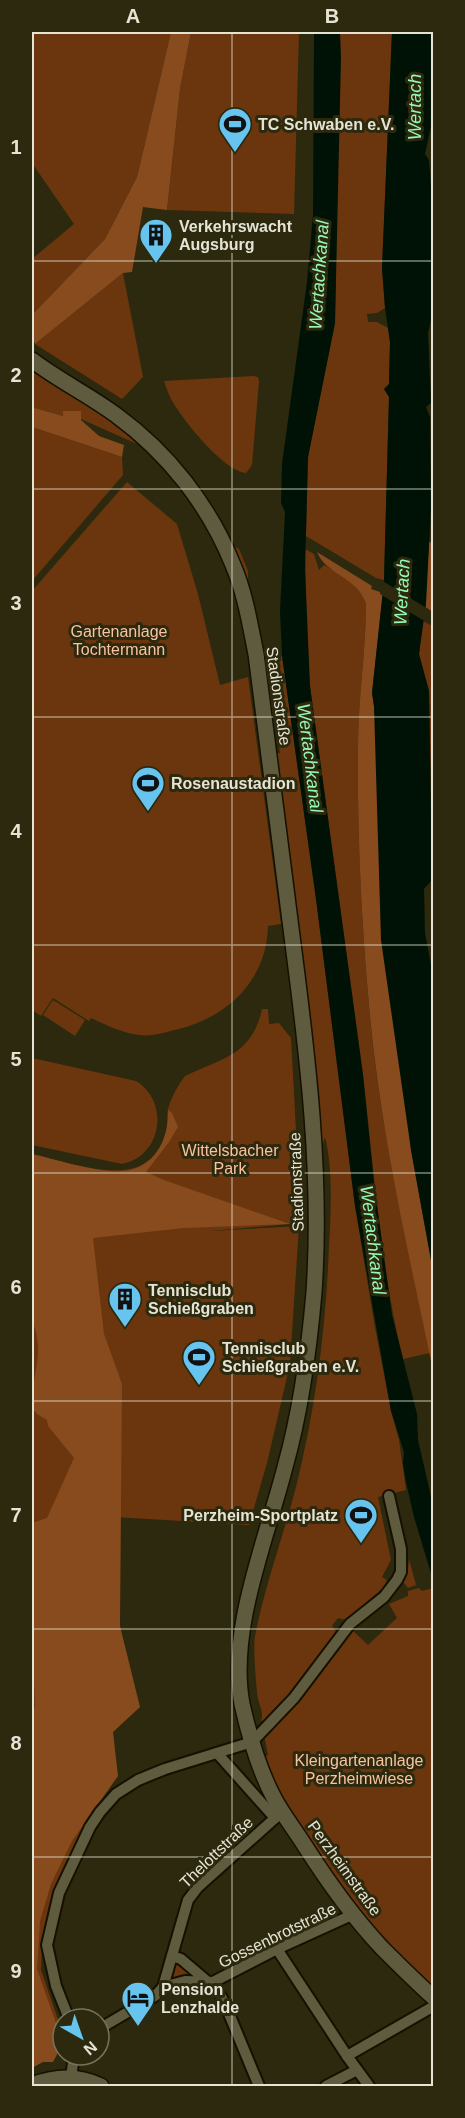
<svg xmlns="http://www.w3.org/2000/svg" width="465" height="2118" font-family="Arial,sans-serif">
	<rect width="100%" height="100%" fill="#2c290e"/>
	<g fill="#6b360d">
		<path d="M32,32h139l-34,145 -32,62 -72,75 -1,-55 42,-35 -42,-61z"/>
		<path d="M191,32h108l-5,182 -127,-4 13,-121z"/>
		<path d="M340,32h52l-10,236 3,40 -8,5 -10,1 1,8h9l11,6 2,14 -1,42 -5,5 5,8 -5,183 -8,-2 -70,-42 2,-79 27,-134z"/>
		<path d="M123,273l20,104 -21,22 -87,-55z"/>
		<path d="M32,371l80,50 25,23 -74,-33v5l-28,-8 -3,-4z"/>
		<path d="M254,376l4,1 1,4 -7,84 -6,8c-23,-2 -64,-54 -75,-74 -3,-6 -5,-12 -7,-18z"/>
		<path d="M32,427l90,30 1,18 -91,106z"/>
		<path d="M127,482l50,42 21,70 22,91 28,-8 33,247 -13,2c-1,53 -39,90 -89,103 -14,3 -26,8 -40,6 -17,-2 -33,-10 -48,-17l-2,3 -36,-23 -12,18 -9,-6v-419z"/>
		<path d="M232,545l7,4 9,22v9h-2z"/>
		<path d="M305,549l9,5 5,16 5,-5c17,9 36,20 42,39 0,47 -8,94 -8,141 -1,83 3,167 10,250 9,121 38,239 62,358l-27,6c-23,-93 -29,-190 -40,-284 -17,-130 -36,-259 -53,-389l-3,-39z"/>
		<path d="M423,621l11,6 -1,255 -4,-191 -10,-37z"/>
		<path d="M282,656l34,243 39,307 19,116 17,89 8,29 7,50 -28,7 13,63 -9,17 5,3 -3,7 -38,33 -8,-2 -6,8 5,7c-23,30 -45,61 -72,87l-4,1c3,-8 -1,-14 -3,-22 -2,-14 -5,-51 -3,-63 10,-51 28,-99 41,-149 20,-81 30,-159 33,-242 2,-33 4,-77 -4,-108l-6,19 -50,-402 11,-1 -13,-84z"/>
		<path d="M53,1000l32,20 -10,16 -32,-21z"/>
		<path d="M262,1009h6l1,15 10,-1 12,15 10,185 -91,8 89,-5 -9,138 -23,99 -18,62 -135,-8 -8,252 -21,56 -19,38 -12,29 -12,52 -1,26 22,64 -22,27 -9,6v-913c40,9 116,40 134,-18 3,-9 0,-19 2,-27 3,-11 10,-24 17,-33 38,-18 67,-21 77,-67z"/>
		<path d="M32,1058l104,23c34,21 26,75 -14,83l-90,-19z"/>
		<path d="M409,1559l7,26 -8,3 -5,-6 5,-13z"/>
		<path d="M419,1588l3,3 11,-3v403l-74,-77 -72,-106 -23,-51 4,-2 -4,-20 86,-107 18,17 29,-27 -8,-14 19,-8v-5z"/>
		<path d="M179,1963l14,11 -2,3 -19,3 -1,-3 4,-13z"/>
	</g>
	<g fill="#884b1e">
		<path d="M171,32h20l-11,57 -13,121 -24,-3 -11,65 -9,1 -88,71 -3,-9v-20l73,-76 32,-62z"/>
		<path d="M32,404l3,4 28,8v-5h18v9l18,16 25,9 -2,12 -90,-30z"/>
		<path d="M429,542l4,1v69l-8,-5z"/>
		<path d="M317,552l55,34 -1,3 12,4 -11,100 2,13 37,444 22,121v99c-26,-124 -55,-249 -65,-376 -7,-82 -11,-166 -10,-249 0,-47 8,-94 8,-141 -9,-28 -40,-29 -49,-52z"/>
		<path d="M168,1110l4,3 6,14 -9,15 -23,30 18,8 126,44 -106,4 -91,10 11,96 18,50 -2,242 20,81 -27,25 5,44 -46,65 -21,43 -11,37 -3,48 26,74 -10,19h-10l-11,6v-356l3,-4 -1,-26h-2v-159l15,-5 27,-60 -26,-32 -1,-6 -10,-6 -5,-6c-1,-34 14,-54 0,-88v-166c22,5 70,20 92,17 31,-4 45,-32 44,-61z"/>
	</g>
	<g fill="#001205">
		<path d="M314,32h26l1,25 -6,266 -27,134 -3,112 5,117 53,389 11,108 18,132 25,99 1,26 15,65v75l-19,-63 -8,-35 -3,-18 1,-12 -13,-41 -36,-205 -39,-307 -34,-243 -2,-45 5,-99 -4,-9 1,-39 25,-182 6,-67z"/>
		<path d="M392,32h41l-2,26 2,50 -1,14 -7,32 4,6 5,65 -1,86 -5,22 3,70 -5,4 4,10 1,90 -5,97 -7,50 10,37 3,189 -8,9 1,44 9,48 -1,290 -22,-121 -30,-210 -7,-234 -2,-13 12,-113 5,-183 -5,-8 5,-5 1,-42 -5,-34 -3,-40z"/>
	</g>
	<path fill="#2c290e" d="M381,580l47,29 -2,13 -46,-28z"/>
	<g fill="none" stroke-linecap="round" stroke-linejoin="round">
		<defs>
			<g id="street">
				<path d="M217,1753l58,65"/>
				<path d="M277,1949l70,107 22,30"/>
				<path d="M172,1956l9,3 27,23"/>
				<path d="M213,1982l64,-33 77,-35"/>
				<path d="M213,1982l12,22 34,82"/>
				<path d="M163,1987l22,-6 28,1"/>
				<path d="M69,2019l-13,-33 -9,-41 12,-52 31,-66 10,-15 16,-18 22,-14 27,-11 87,-27 42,-44 56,-74 34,-27 13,-17 4,-8v-23l-12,-53"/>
				<path d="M99,2029l56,-33 8,-9 25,-87 10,-13 85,-76"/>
				<path d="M347,2056l87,-50"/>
				<path d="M71,2078l3,-23"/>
				<path d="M326,2086l31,-16"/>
			</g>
			<g id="secondary">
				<path d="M32,360c26,20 57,35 84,55 52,38 93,90 117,150 12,28 17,59 23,89 13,96 25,193 37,290 15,115 29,232 21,348 -5,59 -13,118 -29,175 -18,71 -57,163 -43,237 7,31 17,66 32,94 9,17 21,32 31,48 23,36 48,71 77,102 17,17 34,34 52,50"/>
				<path d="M32,2085c23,-9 46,-10 69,1"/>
			</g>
		</defs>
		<use href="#street" stroke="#141100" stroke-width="14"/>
		<use href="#secondary" stroke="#141100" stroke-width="18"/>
		<use href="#street" stroke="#5e5b3f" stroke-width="10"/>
		<use href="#secondary" stroke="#5e5b3f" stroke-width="15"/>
	</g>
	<path fill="none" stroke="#e5e4d4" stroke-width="1.5" stroke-opacity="0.55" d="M232,32v2054M32,261h402M32,489h402M32,717h402M32,945h402M32,1173h402M32,1401h402M32,1629h402M32,1857h402"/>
	<defs>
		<symbol id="stadium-pin" viewBox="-11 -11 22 30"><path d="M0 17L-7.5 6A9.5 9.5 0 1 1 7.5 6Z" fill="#66c4ef" stroke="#2c290e"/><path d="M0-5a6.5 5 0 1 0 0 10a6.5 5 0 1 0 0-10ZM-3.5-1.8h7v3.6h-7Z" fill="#111"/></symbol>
		<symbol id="building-pin" viewBox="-11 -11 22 30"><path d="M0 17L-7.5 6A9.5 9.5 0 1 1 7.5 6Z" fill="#66c4ef" stroke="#2c290e"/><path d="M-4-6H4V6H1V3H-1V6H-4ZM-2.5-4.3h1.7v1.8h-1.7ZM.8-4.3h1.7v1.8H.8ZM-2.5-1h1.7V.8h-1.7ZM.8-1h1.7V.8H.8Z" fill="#111"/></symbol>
		<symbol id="hotel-pin" viewBox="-11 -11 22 30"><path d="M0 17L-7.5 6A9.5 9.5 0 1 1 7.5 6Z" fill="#66c4ef" stroke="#2c290e"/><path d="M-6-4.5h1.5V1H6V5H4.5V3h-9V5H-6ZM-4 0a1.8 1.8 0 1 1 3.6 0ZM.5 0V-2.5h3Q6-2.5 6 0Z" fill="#111"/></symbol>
	</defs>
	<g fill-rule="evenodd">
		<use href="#stadium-pin" x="216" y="105" width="38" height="52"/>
		<use href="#building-pin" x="137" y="216" width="38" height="52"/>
		<use href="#stadium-pin" x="129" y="764" width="38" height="52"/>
		<use href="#building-pin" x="106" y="1280" width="38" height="52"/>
		<use href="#stadium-pin" x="180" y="1338" width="38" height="52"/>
		<use href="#stadium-pin" x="342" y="1496" width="38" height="52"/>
		<use href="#hotel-pin" x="119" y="1979" width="38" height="52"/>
	</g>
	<g text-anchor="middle" stroke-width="6" stroke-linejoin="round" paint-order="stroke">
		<g font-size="16" font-weight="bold" fill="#e5e4d4" stroke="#2c290e" text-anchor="start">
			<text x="258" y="130">TC Schwaben e.V.</text>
			<text x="179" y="232">Verkehrswacht<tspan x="179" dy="18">Augsburg</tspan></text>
			<text x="171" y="789">Rosenaustadion</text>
			<text x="148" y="1296">Tennisclub<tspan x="148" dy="18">Schießgraben</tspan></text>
			<text x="222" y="1354">Tennisclub<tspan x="222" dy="18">Schießgraben e.V.</tspan></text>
			<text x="338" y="1521" text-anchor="end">Perzheim-Sportplatz</text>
			<text x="161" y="1995">Pension<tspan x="161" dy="18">Lenzhalde</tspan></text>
		</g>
		<g font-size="16" fill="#fac3a0" stroke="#2c290e">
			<text x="119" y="637">Gartenanlage<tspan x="119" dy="18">Tochtermann</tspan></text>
			<text x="230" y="1156">Wittelsbacher<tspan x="230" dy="18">Park</tspan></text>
			<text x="359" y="1766">Kleingartenanlage<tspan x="359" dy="18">Perzheimwiese</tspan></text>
		</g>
		<g font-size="16" fill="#e5e4d4" stroke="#2c290e">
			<text transform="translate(279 696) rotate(82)" y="6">Stadionstraße</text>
			<text transform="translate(296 1182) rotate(-92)" y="6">Stadionstraße</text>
			<text transform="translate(216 1852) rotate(-44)" y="6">Thelottstraße</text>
			<text transform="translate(345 1868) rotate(54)" y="6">Perzheimstraße</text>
			<text transform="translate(277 1935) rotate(-26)" y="6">Gossenbrotstraße</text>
		</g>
		<g font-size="18" font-style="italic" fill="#94f8b6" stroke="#2c290e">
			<text transform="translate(415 107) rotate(-90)" y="6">Wertach</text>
			<text transform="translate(319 275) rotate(-86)" y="6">Wertachkanal</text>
			<text transform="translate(402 592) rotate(-87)" y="6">Wertach</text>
			<text transform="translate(310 758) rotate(83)" y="6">Wertachkanal</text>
			<text transform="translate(373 1240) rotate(83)" y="6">Wertachkanal</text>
		</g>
	</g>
	<rect width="465" height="2118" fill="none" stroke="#2c290e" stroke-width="66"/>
	<g transform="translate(81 2037) rotate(140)"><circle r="28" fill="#2c290e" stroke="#76745d" stroke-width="1.5"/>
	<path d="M0-4.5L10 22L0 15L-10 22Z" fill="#66c4ef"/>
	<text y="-9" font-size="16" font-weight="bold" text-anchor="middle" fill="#e5e4d4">N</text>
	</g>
	<rect x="33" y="33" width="399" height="2052" fill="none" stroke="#e5e4d4" stroke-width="2"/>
	<g font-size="20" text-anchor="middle" font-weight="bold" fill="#e5e4d4">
		<text x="133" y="23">A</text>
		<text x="332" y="23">B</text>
		<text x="16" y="154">1</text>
		<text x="16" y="382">2</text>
		<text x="16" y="610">3</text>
		<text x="16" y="838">4</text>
		<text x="16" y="1066">5</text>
		<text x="16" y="1294">6</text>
		<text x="16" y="1522">7</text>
		<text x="16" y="1750">8</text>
		<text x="16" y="1978">9</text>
	</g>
</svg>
